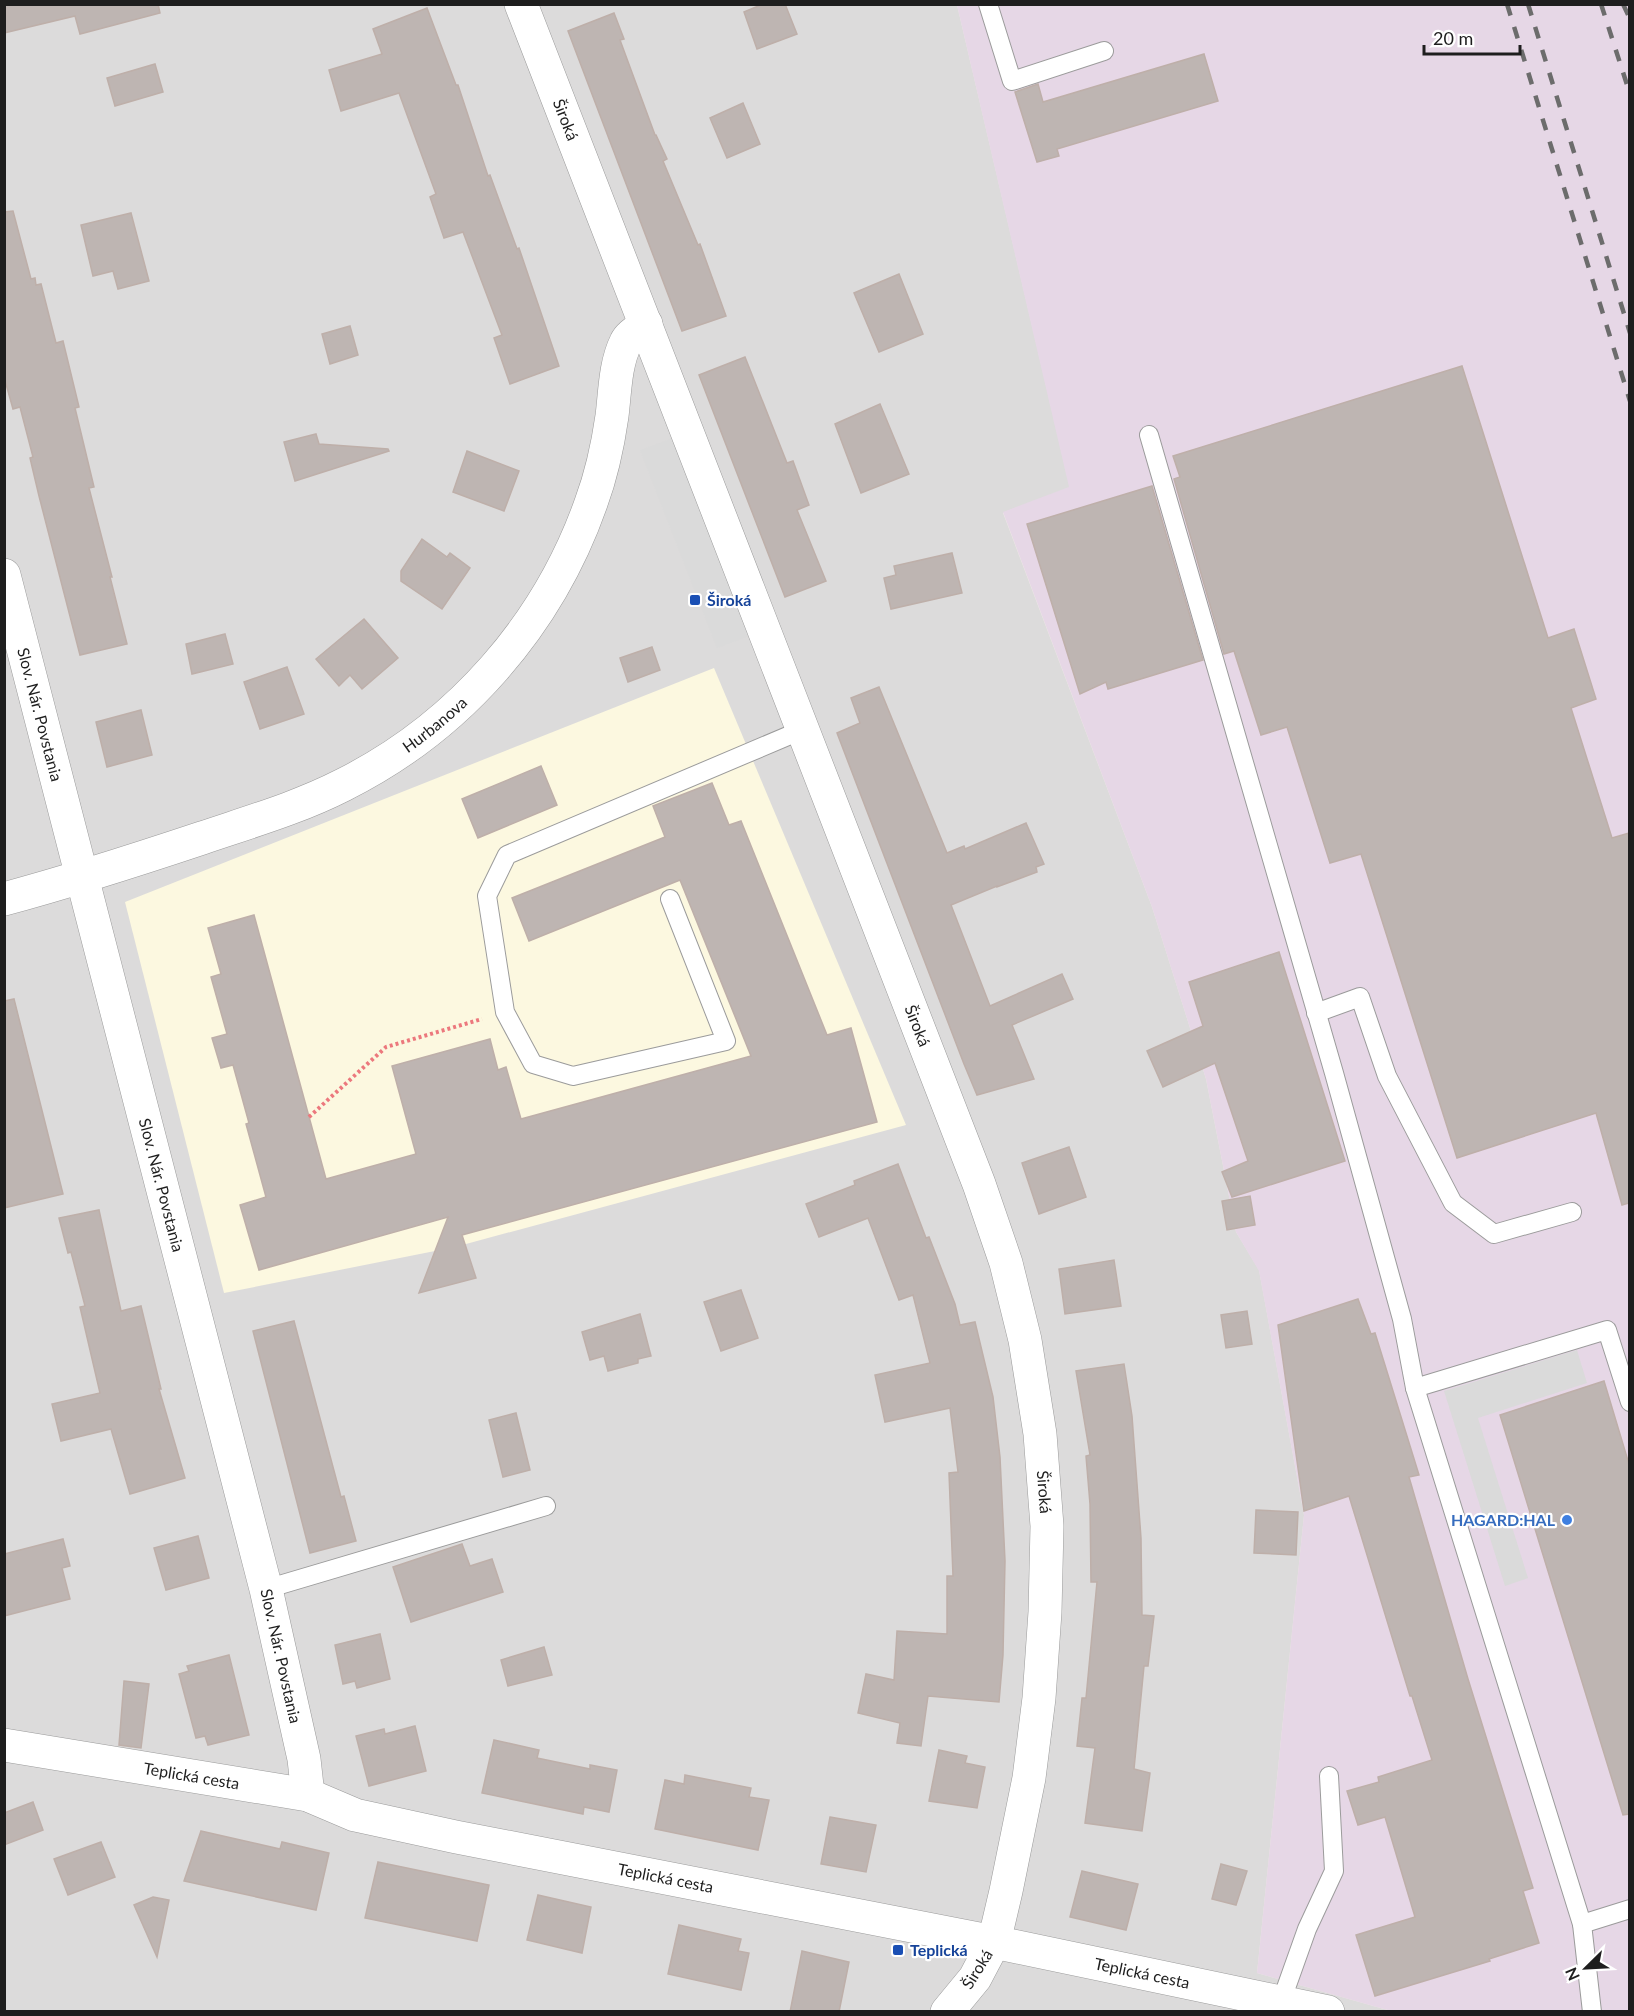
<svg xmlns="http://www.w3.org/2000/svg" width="1634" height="2016" font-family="Lato,sans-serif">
	<rect width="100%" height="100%" fill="#eee9e5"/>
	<path fill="#dcdbdb" d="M5,5h952l113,483 -67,25 149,394 54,172 30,153 23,38 45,245 -47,458 134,38 -1386,1z"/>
	<path fill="#e6d7e6" d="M957,5h672v2006h-238l-134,-38 47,-458 -45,-244 -23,-39 -30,-153 -54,-172 -149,-395 66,-25z"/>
	<path fill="#fcf8e0" d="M714,668l192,457 -451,122 -231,46 -99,-391z"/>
	<g fill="#dadada">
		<path d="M676,437l76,198 -35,13 -77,-198z"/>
		<path d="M1577,1350l10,33 -109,35 50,160 -23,8 -61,-195z"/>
	</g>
	<g fill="#beb5b2" stroke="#beafa9" stroke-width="1.5">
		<path d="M4,4h154l2,9 -80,21 -5,-18 -71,17z"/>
		<path d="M763,4h22l12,30 -40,15 -13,-37z"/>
		<path d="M427,8l29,77h2l30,91 2,-1 27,74 2,-1 40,118 -49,18 -16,-46 8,-3 -39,-103 -19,6 -14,-41 6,-3 -37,-101 -58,18 -12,-41 53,-16 -9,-25z"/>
		<path d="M614,13l10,26 -4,1 35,95h1l11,24 -4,2 35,84 2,-1 26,72 -44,15 -114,-300z"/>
		<path d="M1204,54l14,47 -161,48 2,7 -22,6 -22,-70 23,-8 5,18z"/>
		<path d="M155,64l8,28 -48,14 -8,-28z"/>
		<path d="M743,103l17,41 -33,14 -17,-40z"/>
		<path d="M13,211l18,68 4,-1 1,7 5,-1 15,59 7,-2 16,66 -4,1 19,79 -5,1 23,89h-2l17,67 -47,11 -41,-159 -9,-38 3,-1 -13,-50 -7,2 -9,-32v-165z"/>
		<path d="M131,213l18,68 -31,8 -5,-18 -20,5 -12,-51z"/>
		<path d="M899,274l24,60 -44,18 -25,-59z"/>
		<path d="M350,326l8,29 -28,9 -8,-30z"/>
		<path d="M745,357l42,106 6,-2 16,44 -12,5 29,71 -41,16 -86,-222z"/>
		<path d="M1462,366l86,272 26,-9 22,70 -25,9 41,130 17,-5v370l-7,2 -26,-92 -139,45 -96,-304 -31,9 -43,-136 -26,8 -27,-84 -10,3 -50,-175 6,-2 -7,-21z"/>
		<path d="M880,404l29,70 -48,19 -26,-69z"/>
		<path d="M316,434l3,10 69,5 1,2 -94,30 -11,-39z"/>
		<path d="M467,451l52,20 -15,40 -51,-19z"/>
		<path d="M1152,486l51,174 -95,29 -2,-7 -26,12 -53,-170z"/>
		<path d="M422,539l25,18 3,-4 20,15 -28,41 -41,-28v-10z"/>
		<path d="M952,553l10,40 -71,16 -7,-31 12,-3 -2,-9z"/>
		<path d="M364,619l34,39 -36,31 -12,-14 -11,11 -23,-27z"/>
		<path d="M225,634l8,30 -41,10 -6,-30z"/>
		<path d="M652,647l8,23 -32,12 -8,-24z"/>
		<path d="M287,667l17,47 -44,15 -16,-47z"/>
		<path d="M879,687l68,166 17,-7 1,3 61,-26 18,41 -8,3 1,5 -40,15v-1l-46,19 39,101 72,-32 11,25 -61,26 22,54 -57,16 -13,-31 -127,-331 23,-10 -9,-25z"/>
		<path d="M141,710l11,45 -45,12 -11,-45z"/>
		<path d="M541,766l16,39 -79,33 -16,-39z"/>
		<path d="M712,783l17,42 12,-4 86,214 24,-7 26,94 -415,113 14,43 -57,15 29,-76 -189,53 -19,-65 26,-8 -20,-73 3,-1 -16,-58 -12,3 -9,-30 15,-4 -16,-57 10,-3 -13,-46 46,-13 72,264 90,-25 -24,-88 98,-27 8,31 8,-3 15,52 230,-63 -71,-176 -151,61 -17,-43 153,-61 -12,-31z"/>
		<path d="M1279,952l66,209 -113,36 -10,-25 26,-11 -33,-98 -52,24 -16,-36 56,-25 -14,-44z"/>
		<path d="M14,999l49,195 -59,14v-207z"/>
		<path d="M1069,1147l17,50 -47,17 -17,-51z"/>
		<path d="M898,1164l28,74 3,-1 26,67 5,21 15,-3 18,75 7,60 5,104 -2,94 -4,47 -71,-6 -7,50 -24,-3 3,-20 -42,-10 8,-39 28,6 3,-49 50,3v-58h6l-4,-103 9,-1 -8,-64 -65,14 -10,-47 55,-12 -17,-68 -14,5 -31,-82 -49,19 -13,-33 49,-19 -1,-4z"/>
		<path d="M1250,1196l5,29 -28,5 -5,-29z"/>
		<path d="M99,1210l22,101 20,-5 20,83h-2l26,89 -55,16 -19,-65 -50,12 -9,-37 48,-11 -20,-86 5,-1 -14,-54 -3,1 -9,-35z"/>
		<path d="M1114,1260l7,46 -56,8 -6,-45z"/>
		<path d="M741,1290l17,48 -37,13 -17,-49z"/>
		<path d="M1358,1299l13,35 4,-1 44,142 -10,2 59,202 65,209 -10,3 16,52 -50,16 1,2 -115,35 -19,-61 59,-18 -30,-100 -27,8 -11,-34 32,-9 -1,-5 54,-17 -20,-64h-2l-61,-200 -45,15 -26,-186z"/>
		<path d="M1247,1311l5,33 -26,4 -5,-33z"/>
		<path d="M640,1314l11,42 -13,3v4l-30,8 -4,-15 -14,4 -8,-28z"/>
		<path d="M294,1321l47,176 3,-1 12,45 -46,12 -57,-222z"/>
		<path d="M1124,1364l8,52 9,122 1,77 12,1 -6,50h-4l-10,103 16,4 -8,58 -57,-8 10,-75 -18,-2 5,-48h4l11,-116h-6l-1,-78 -4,-48 4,-1 -14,-84z"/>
		<path d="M1604,1381l25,83v350l-6,1 -123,-400z"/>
		<path d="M516,1413l14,57 -27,7 -14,-57z"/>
		<path d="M1256,1510l42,2 -2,43 -42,-2z"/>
		<path d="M198,1536l11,42 -43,12 -12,-42z"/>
		<path d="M63,1539l7,27 -8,2 8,31 -66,17v-62z"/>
		<path d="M462,1544l8,22 22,-7 11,33 -92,30 -18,-55z"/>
		<path d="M380,1634l10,45 -33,9 -2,-7 -12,3 -8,-39z"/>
		<path d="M544,1647l8,28 -44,11 -7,-26z"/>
		<path d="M229,1655l20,80 -41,10 -3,-9 -9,2 -17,-64 10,-3 -2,-5z"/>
		<path d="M124,1681l25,3 -8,64 -22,-3z"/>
		<path d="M415,1726l11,45 -57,15 -13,-50 28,-7 1,5z"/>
		<path d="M494,1740l45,10 -2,8 53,11v-4l27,5 -8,42 -25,-5 -1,7 -101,-21z"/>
		<path d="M939,1750l28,6 -2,7 20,4 -8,41 -48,-7z"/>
		<path d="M685,1775l66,13 -2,9 20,3 -11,50 -103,-21 10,-49 19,4z"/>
		<path d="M33,1802l10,28 -39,15v-32z"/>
		<path d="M830,1817l46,8 -10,47 -45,-8z"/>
		<path d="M201,1831l79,18 2,-7 47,11 -13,57 -132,-29z"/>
		<path d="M101,1842l14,35 -47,18 -14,-36z"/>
		<path d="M378,1862l111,23 -12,56 -112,-23z"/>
		<path d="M1221,1864l26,7 -11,34 -24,-6z"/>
		<path d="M1082,1871l56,13 -12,46 -56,-13z"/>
		<path d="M538,1895l53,12 -9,46 -55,-13z"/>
		<path d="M153,1897l16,3 -12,57 -23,-52z"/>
		<path d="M679,1925l62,14 -3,12 11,2 -8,37 -73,-16z"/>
		<path d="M802,1951l47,11 -10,50h-49z"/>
	</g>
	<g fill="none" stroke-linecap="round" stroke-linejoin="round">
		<defs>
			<g id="lane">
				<path d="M988,4l24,77 92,-30"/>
				<path d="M1149,435l185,638 68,246 13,69 167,536 10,88"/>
				<path d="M670,899l56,142 -153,35 -40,-12 -28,-52 -18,-116 20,-41 295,-125"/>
				<path d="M1316,1013l44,-16 27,79 66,127 41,31 78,-22"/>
				<path d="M1415,1388l192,-58 23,72"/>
				<path d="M266,1589l280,-83"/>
				<path d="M1582,1924l48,-15"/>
				<path d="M1281,2002l26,-73 27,-58 -5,-95"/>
			</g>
			<g id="street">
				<path id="s1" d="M521,4l458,1180 27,79 19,77 15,94 7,92 -2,86 -6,86 -10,80 -23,113 -12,51 -19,36 -28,34"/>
				<path id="s2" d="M4,575l262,1014 38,170 4,36"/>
				<path id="s3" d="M4,899c67,-18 132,-39 198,-61 47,-16 96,-30 141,-53 116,-58 205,-160 248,-282 10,-27 17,-59 21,-87 3,-24 3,-52 14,-74 3,-7 14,-13 20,-18"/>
				<path id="s4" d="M4,1745l304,50 47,20 101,22 538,105 334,70"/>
			</g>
		</defs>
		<use href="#lane" stroke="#9b9b9b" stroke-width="20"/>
		<use href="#street" stroke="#9b9b9b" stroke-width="34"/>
		<path stroke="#ec787d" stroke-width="4" stroke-dasharray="3 3" stroke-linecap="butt" d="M309,1117l77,-70 96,-28"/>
		<use href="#lane" stroke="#fff" stroke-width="18"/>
		<use href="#street" stroke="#fff" stroke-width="33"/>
		<g stroke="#6c6c6c" stroke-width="4.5" stroke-dasharray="12 12" stroke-linecap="butt">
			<path d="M1507,4l123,397"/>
			<path d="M1528,4l102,329"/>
			<path d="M1601,4l29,90"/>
			<path d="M1623,4l7,15"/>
		</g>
	</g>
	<g fill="#1a4fb4" stroke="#fff" stroke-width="2">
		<rect x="689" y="594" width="12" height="12" rx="3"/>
		<rect x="892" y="1944" width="12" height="12" rx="3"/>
	</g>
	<circle fill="#3f7fe0" stroke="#fff" stroke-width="2" cx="1567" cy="1520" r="6"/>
	<g text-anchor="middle" stroke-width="4.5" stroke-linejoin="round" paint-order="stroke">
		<g font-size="16" fill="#1e1e1e" stroke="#fff">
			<text dy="6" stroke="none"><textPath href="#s1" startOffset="124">Široká</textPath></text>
			<text dy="6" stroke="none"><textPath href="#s2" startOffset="144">Slov. Nár. Povstania</textPath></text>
			<text dy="6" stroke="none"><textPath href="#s3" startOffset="468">Hurbanova</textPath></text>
			<text dy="6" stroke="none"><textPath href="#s1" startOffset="1096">Široká</textPath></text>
			<text dy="6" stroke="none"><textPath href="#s2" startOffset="630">Slov. Nár. Povstania</textPath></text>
			<text dy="6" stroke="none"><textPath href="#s1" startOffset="1582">Široká</textPath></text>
			<text dy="6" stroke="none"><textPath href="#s2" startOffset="1116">Slov. Nár. Povstania</textPath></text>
			<text dy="6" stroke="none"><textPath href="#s4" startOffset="190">Teplická cesta</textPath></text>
			<text dy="6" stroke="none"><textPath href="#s4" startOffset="676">Teplická cesta</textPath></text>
			<text transform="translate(977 1969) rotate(-58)" y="6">Široká</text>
			<text dy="6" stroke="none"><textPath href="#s4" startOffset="1162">Teplická cesta</textPath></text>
		</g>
		<g font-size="16" font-weight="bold" fill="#164399" stroke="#fff" text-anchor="start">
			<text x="707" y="606">Široká</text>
			<text x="910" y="1956">Teplická</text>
		</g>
		<g font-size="16" font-weight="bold" fill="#366cbe" stroke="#fff" text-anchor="end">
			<text x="1555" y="1526">HAGARD:HAL</text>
		</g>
	</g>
	<rect width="1634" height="2016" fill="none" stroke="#1e1e1e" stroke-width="12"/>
	<g transform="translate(1586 1968) rotate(246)" stroke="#ffffff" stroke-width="4.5" paint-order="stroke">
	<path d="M0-4.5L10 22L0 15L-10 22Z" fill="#1e1e1e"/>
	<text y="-9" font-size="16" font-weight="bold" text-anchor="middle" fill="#1e1e1e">N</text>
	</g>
	<path d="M1424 45v9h96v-9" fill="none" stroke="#1e1e1e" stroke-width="3"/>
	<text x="1433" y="45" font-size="18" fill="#1e1e1e" stroke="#ffffff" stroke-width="4.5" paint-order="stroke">20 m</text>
</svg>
